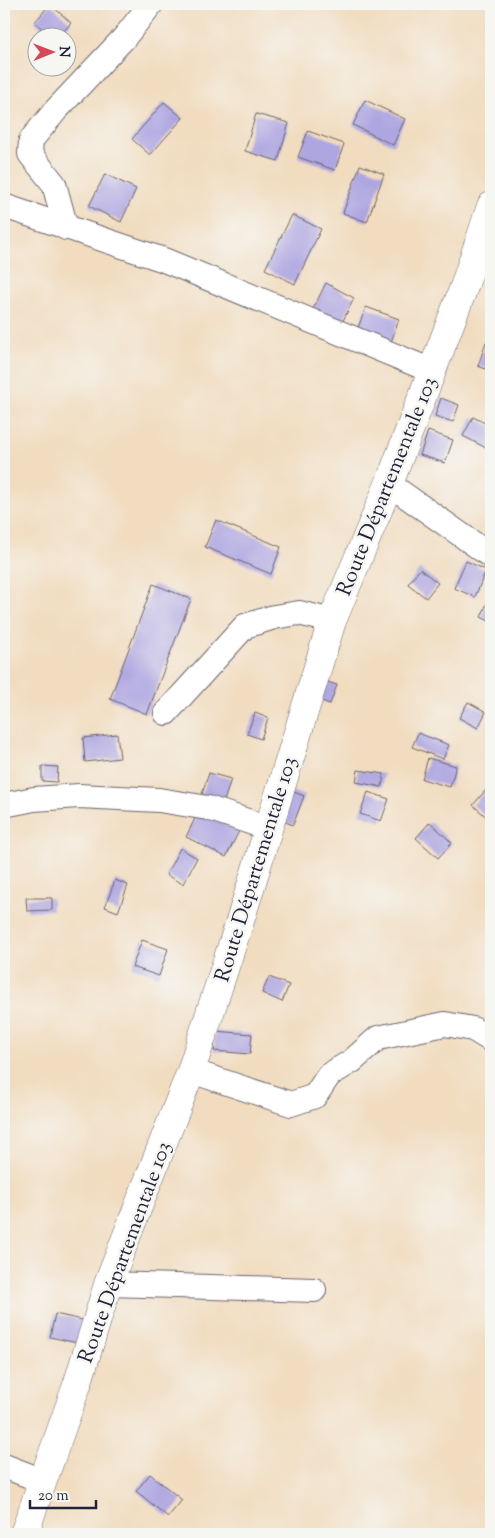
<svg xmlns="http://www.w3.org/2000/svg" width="495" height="1538" font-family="'Sorts Mill Goudy',serif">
	<rect width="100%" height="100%" fill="#f6f6f2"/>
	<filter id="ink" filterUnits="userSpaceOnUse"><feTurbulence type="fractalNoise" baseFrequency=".02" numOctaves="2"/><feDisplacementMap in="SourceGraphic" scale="10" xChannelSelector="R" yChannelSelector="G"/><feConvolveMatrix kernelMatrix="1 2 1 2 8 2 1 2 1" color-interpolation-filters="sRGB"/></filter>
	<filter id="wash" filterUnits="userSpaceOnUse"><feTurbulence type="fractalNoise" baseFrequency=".0096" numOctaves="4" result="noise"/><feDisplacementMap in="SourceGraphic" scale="20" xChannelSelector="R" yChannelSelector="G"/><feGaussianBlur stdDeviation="1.12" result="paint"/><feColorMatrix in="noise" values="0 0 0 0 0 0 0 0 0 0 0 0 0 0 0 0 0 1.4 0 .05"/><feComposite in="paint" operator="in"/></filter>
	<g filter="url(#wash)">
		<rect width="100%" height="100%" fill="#f1dcbf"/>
		<g id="blocks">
			<g fill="#aea6e1">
				<path d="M50,4l21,19 -13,15h-6l-17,-16z"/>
				<path d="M365,100l40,19 -12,26 -40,-20z"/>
				<path d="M164,102l19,16 -33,37 -18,-16z"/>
				<path d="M256,114l33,9 -11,38 -33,-10z"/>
				<path d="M308,131l36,13 -9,26 -37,-13z"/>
				<path d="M360,165l24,9 -17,48 -24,-9z"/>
				<path d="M105,174l31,15 -15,33 -32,-16z"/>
				<path d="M292,215l29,14 -26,55 -30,-15z"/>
				<path d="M326,283l28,15 -15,31 -29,-14z"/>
				<path d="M366,307l33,12 -9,26 -34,-12z"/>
				<path d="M486,342l5,2v27l-13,-5z"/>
				<path d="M441,398l18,7 -6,17 -18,-6z"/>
				<path d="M473,417l18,9 -1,24 -27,-14z"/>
				<path d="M428,431l25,9 -8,23 -25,-8z"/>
				<path d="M216,520l65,27 -10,27 -66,-27z"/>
				<path d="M466,561l20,9 -11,27 -21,-9z"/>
				<path d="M420,569l18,14 -12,15 -18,-14z"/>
				<path d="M153,584l38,15 -44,115 -37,-15z"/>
				<path d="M489,599l2,1v22l-10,-5z"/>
				<path d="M318,679l19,6 -7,19 -19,-7z"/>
				<path d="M468,702l18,10 -8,16 -19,-10z"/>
				<path d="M255,713l13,5 -7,21 -14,-5z"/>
				<path d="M418,733l31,12 -6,14 -31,-12z"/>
				<path d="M117,734l3,24 -35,4 -2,-24z"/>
				<path d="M428,758l28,8 -6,21 -28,-8z"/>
				<path d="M42,766l16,1 -1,15 -15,-1z"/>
				<path d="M358,770l26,4 -2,13 -26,-5z"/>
				<path d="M209,773l22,6 -7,22 -22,-7z"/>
				<path d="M491,784v37l-18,-16z"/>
				<path d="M284,788l20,8 -11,29 -20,-8z"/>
				<path d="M368,792l21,7 -8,22 -21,-7z"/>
				<path d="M199,810l41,19 -14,28 -40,-20z"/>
				<path d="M430,822l22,21 -14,15 -22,-20z"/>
				<path d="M180,848l17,10 -14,26 -17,-9z"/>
				<path d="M115,880l13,5 -10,27 -13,-5z"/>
				<path d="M26,898h26v12l-25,1z"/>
				<path d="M142,940l26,9 -9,27 -27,-9z"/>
				<path d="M269,977l20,8 -7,17 -20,-9z"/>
				<path d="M215,1031l37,3 -2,20 -36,-3z"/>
				<path d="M55,1314l32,7 -5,23 -32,-7z"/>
				<path d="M150,1474l32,26 -14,17 -32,-26z"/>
			</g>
		</g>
	</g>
	<g filter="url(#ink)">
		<use href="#blocks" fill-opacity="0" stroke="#6a6369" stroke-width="1"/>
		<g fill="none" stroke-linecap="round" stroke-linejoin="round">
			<defs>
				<g id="street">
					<path d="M4,206l160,54 268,111"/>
					<path d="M66,228l-12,-44 -24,-30 1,-14 25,-30 68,-72 27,-34"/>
					<path d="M389,484l102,72"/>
					<path d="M166,713l79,-87 29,-9 25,-4 33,8"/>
					<path d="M4,805l30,-6 45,-3 80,4 49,8 60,20"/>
					<path d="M191,1071l100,33 24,-8 14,-21 23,-14 26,-23 67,-14 28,5 18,11"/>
					<path d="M108,1284l206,6"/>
					<path d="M4,1466l39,15"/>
				</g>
				<path id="secondary" d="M24,1534l53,-149 31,-101 83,-213 50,-153 91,-297 57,-137 75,-197 27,-81"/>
			</defs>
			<use href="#street" stroke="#6a6369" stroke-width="26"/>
			<use href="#secondary" stroke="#6a6369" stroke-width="29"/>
			<use href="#street" stroke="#fff" stroke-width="24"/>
			<use href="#secondary" stroke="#fff" stroke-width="28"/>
		</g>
	</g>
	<g text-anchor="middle" stroke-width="5" stroke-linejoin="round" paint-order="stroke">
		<g font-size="21" fill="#22223b" stroke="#f6f6f2">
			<text transform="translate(386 486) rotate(-68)" y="7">Route Départementale 103</text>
			<text transform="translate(255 869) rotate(-73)" y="7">Route Départementale 103</text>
			<text transform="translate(124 1252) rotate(-70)" y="7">Route Départementale 103</text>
		</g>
	</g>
	<rect width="495" height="1538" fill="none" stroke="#f6f6f2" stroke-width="20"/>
	<g transform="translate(52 52) rotate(89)"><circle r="24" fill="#f6f6f2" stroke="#a1a1a9"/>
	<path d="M0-4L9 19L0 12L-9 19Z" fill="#d1495b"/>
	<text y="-8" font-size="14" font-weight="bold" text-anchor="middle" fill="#22223b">N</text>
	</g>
	<path d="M30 1500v8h66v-8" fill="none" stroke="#22223b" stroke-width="2.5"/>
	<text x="38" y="1500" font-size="15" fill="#22223b" stroke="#f6f6f2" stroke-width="4" paint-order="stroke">20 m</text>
</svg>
